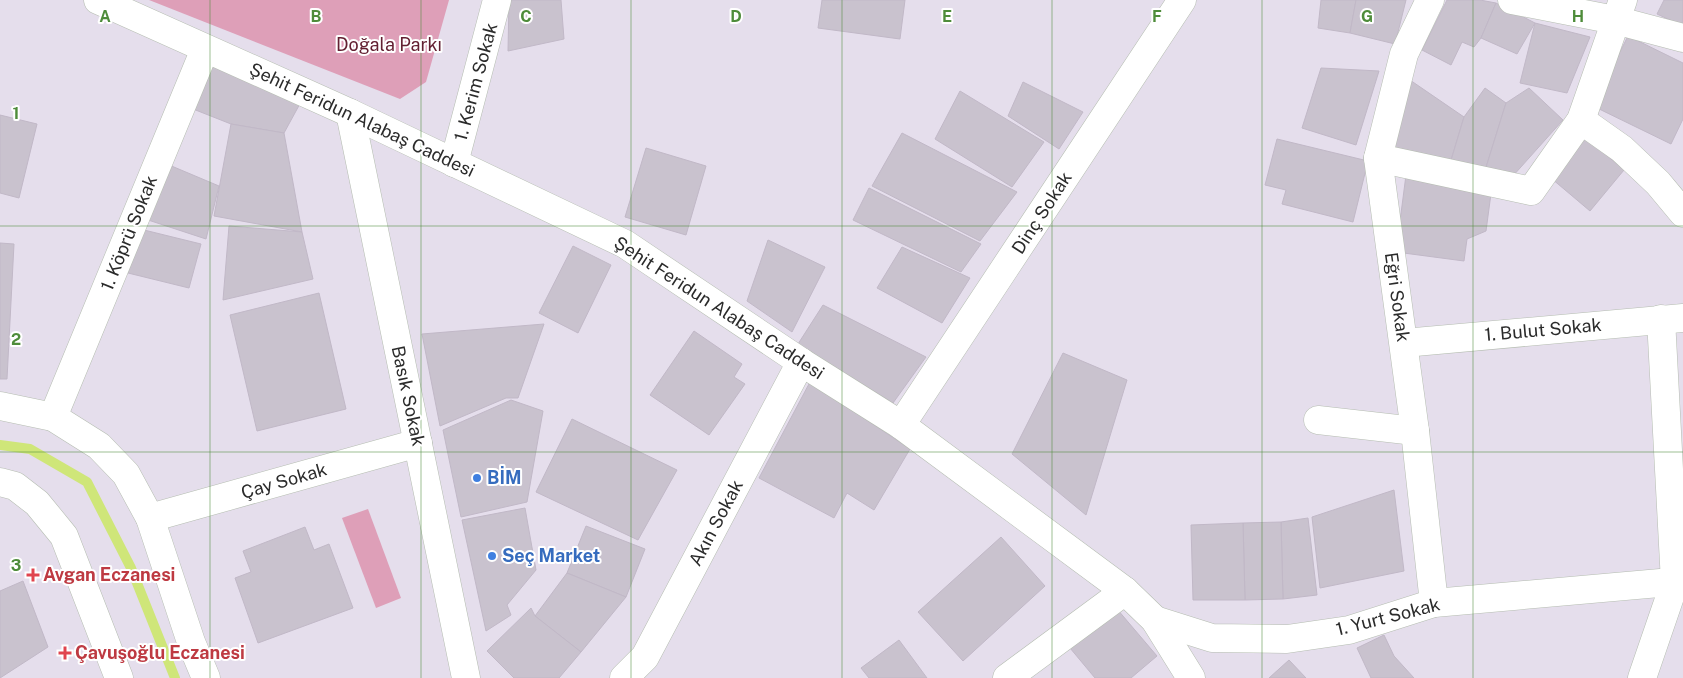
<svg xmlns="http://www.w3.org/2000/svg" width="1683" height="678" font-family="'Public Sans',sans-serif">
	<rect width="100%" height="100%" fill="#e5deec"/>
	<g fill="#de9fb8">
		<path d="M149,0h300l-23,82 -26,17z"/>
		<path d="M368,509l33,89 -25,10 -34,-90z"/>
	</g>
	<g fill="none" stroke-linecap="round" stroke-linejoin="round">
		<path stroke="#cfe679" stroke-width="10" d="M0,445l30,4 57,33 44,86 44,110"/>
	</g>
	<g fill="#c9c2ce" stroke="#c1b8c7">
		<path d="M509,0h52l3,39 -56,12z"/>
		<path d="M822,0h83l-5,39 -82,-11z"/>
		<path d="M1321,0h35l-6,33 -32,-5z"/>
		<path d="M1356,0h50l-11,44 -45,-11z"/>
		<path d="M1447,0h33l16,3 -15,35 -7,9 -12,-5 -11,23 -29,-15z"/>
		<path d="M1664,0h19v26l-26,-12z"/>
		<path d="M1496,3l39,20 -18,31 -36,-16z"/>
		<path d="M1535,23l55,14 -23,56 -47,-10z"/>
		<path d="M1628,36l55,27v56l-12,25 -78,-38z"/>
		<path d="M210,64l92,36 -18,33 -53,-9 -43,-17z"/>
		<path d="M1321,68l58,3 -23,74 -54,-17z"/>
		<path d="M1407,78l57,39 -15,50 -61,-18z"/>
		<path d="M1023,82l60,30 -24,37 -51,-33z"/>
		<path d="M1485,88l21,15 -23,74 -34,-10 15,-50z"/>
		<path d="M1529,88l34,32 -51,57h-29l23,-74z"/>
		<path d="M960,91l84,51 -32,45 -77,-48z"/>
		<path d="M0,115l37,9 -18,74 -19,-5z"/>
		<path d="M231,124l53,9 18,99 -88,-16z"/>
		<path d="M1579,132l45,38 -34,41 -45,-38z"/>
		<path d="M902,133l115,59 -37,49 -108,-55z"/>
		<path d="M1277,139l91,22 -15,61 -71,-18 4,-14 -21,-5z"/>
		<path d="M646,148l60,18 -20,69 -61,-18z"/>
		<path d="M162,162l57,24 -13,53 -67,-22z"/>
		<path d="M1406,175l86,11 -6,45 -19,8 -3,22 -68,-9z"/>
		<path d="M869,188l112,56 -20,28 -108,-52z"/>
		<path d="M229,226l73,6 11,47 -90,21z"/>
		<path d="M140,229l61,15 -12,44 -61,-15z"/>
		<path d="M768,240l57,27 -33,65 -45,-31z"/>
		<path d="M0,243l14,1 -7,135h-7z"/>
		<path d="M573,246l38,19 -33,68 -39,-20z"/>
		<path d="M902,247l68,31 -28,45 -65,-35z"/>
		<path d="M319,293l27,116 -89,22 -27,-116z"/>
		<path d="M823,305l103,52 -33,46 -95,-59z"/>
		<path d="M544,324l-26,74h-12l-66,28 -18,-92z"/>
		<path d="M694,331l48,33 -8,13 11,7 -36,51 -59,-40z"/>
		<path d="M1063,353l64,27 -41,135 -74,-61z"/>
		<path d="M810,382l100,67 -36,61 -27,-17 -13,25 -75,-40z"/>
		<path d="M511,400l32,11 -16,91 -66,15 -18,-87z"/>
		<path d="M572,419l105,51 -39,70 -102,-48z"/>
		<path d="M1394,490l10,81 -84,17 -8,-71z"/>
		<path d="M525,508l11,62 -29,35 4,10 -25,16 -24,-111z"/>
		<path d="M1308,518l9,77 -34,4 -2,-77z"/>
		<path d="M1281,522l2,77 -38,1 -2,-77z"/>
		<path d="M1243,523l2,77h-52l-2,-75z"/>
		<path d="M586,526l59,23 -19,48 -59,-24z"/>
		<path d="M305,527l9,23 15,-6 24,64 -95,35 -23,-65 16,-6 -8,-21z"/>
		<path d="M1001,537l44,49 -82,75 -45,-49z"/>
		<path d="M567,573l59,24 -45,55 -46,-36z"/>
		<path d="M23,581l25,66 -48,31v-87z"/>
		<path d="M531,608l4,8 46,36 -22,26h-45l-27,-27z"/>
		<path d="M1117,609l40,47 -26,22h-36l-25,-30z"/>
		<path d="M1384,635l10,21 20,22h-43l-14,-30z"/>
		<path d="M899,640l28,38h-58l-8,-10z"/>
		<path d="M1289,660l17,18h-37z"/>
	</g>
	<g fill="none" stroke-linecap="round" stroke-linejoin="round">
		<defs>
			<g id="minor">
				<path d="M98,0l252,113 275,131 176,118 100,63 224,166 30,29 36,58"/>
				<path d="M1430,0l-26,54 -26,104 37,273 19,172"/>
				<path d="M1512,0l103,20 68,18"/>
				<path d="M350,113l116,565"/>
				<path d="M1581,120l41,29 36,34 25,30"/>
				<path d="M1378,158l153,33 50,-71 42,-120"/>
				<path d="M454,163l43,-163"/>
				<path d="M1404,343l279,-25"/>
				<path d="M0,406l53,11 46,29 27,28 24,44 41,124 15,36"/>
				<path d="M53,417l152,-368"/>
				<path d="M1318,420l97,11"/>
				<path d="M901,425l281,-425"/>
				<path d="M0,482l15,4 22,17 27,33 55,142"/>
				<path d="M150,518l268,-75"/>
				<path d="M1155,620l57,18 75,1 62,-9 85,-27 249,-22"/>
				<path d="M624,678l21,-21 156,-295"/>
				<path d="M1007,678l118,-87"/>
				<path d="M1642,678l33,-96 -14,-263"/>
			</g>
		</defs>
		<use href="#minor" stroke="#b5bdb1" stroke-width="29"/>
		<use href="#minor" stroke="#fff" stroke-width="28"/>
	</g>
	<path fill="none" stroke="#4e8c3a" stroke-width="1" stroke-opacity="0.55" d="M210,0v678M421,0v678M631,0v678M842,0v678M1052,0v678M1262,0v678M1473,0v678M0,226h1683M0,452h1683"/>
	<g fill="#3f7fe0" stroke="#fff" stroke-width="2">
		<circle cx="477" cy="478" r="5"/>
		<circle cx="492" cy="556" r="5"/>
	</g>
	<g fill="#e0444e" stroke="#fff" stroke-width="2">
		<path d="M30.5 567.5h5v5h5v5h-5v5h-5v-5h-5v-5h5z"/>
		<path d="M62.5 645.5h5v5h5v5h-5v5h-5v-5h-5v-5h5z"/>
	</g>
	<g text-anchor="middle" stroke-width="4" stroke-linejoin="round" paint-order="stroke">
		<g font-size="18" fill="#632032" stroke="#fff">
			<text x="389" y="51">Doğala Parkı</text>
		</g>
		<g font-size="18" fill="#2b2b2b" stroke="#fff">
			<text transform="translate(476 82) rotate(-75)" y="6">1. Kerim Sokak</text>
			<text transform="translate(362 120) rotate(25)" y="6">Şehit Feridun Alabaş Caddesi</text>
			<text transform="translate(1042 213) rotate(-57)" y="6">Dinç Sokak</text>
			<text transform="translate(129 233) rotate(-68)" y="6">1. Köprü Sokak</text>
			<text transform="translate(1397 297) rotate(82)" y="6">Eğri Sokak</text>
			<text transform="translate(719 308) rotate(33)" y="6">Şehit Feridun Alabaş Caddesi</text>
			<text transform="translate(1543 330) rotate(-5)" y="6">1. Bulut Sokak</text>
			<text transform="translate(408 396) rotate(78)" y="6">Basık Sokak</text>
			<text transform="translate(284 481) rotate(-16)" y="6">Çay Sokak</text>
			<text transform="translate(716 523) rotate(-62)" y="6">Akın Sokak</text>
			<text transform="translate(1388 617) rotate(-14)" y="6">1. Yurt Sokak</text>
		</g>
		<g font-size="18" font-weight="bold" fill="#366cbe" stroke="#fff" text-anchor="start">
			<text x="487" y="484">BİM</text>
			<text x="502" y="562">Seç Market</text>
		</g>
		<g font-size="18" font-weight="bold" fill="#be3a42" stroke="#fff" text-anchor="start">
			<text x="43" y="581">Avgan Eczanesi</text>
			<text x="75" y="659">Çavuşoğlu Eczanesi</text>
		</g>
	</g>
	<g font-size="16" text-anchor="middle" font-weight="bold" fill="#4e8c3a" stroke="#fff" stroke-width="4" stroke-linejoin="round" paint-order="stroke">
		<text x="105" y="22">A</text>
		<text x="316" y="22">B</text>
		<text x="526" y="22">C</text>
		<text x="736" y="22">D</text>
		<text x="947" y="22">E</text>
		<text x="1157" y="22">F</text>
		<text x="1367" y="22">G</text>
		<text x="1578" y="22">H</text>
		<text x="16" y="119">1</text>
		<text x="16" y="345">2</text>
		<text x="16" y="571">3</text>
	</g>
</svg>
